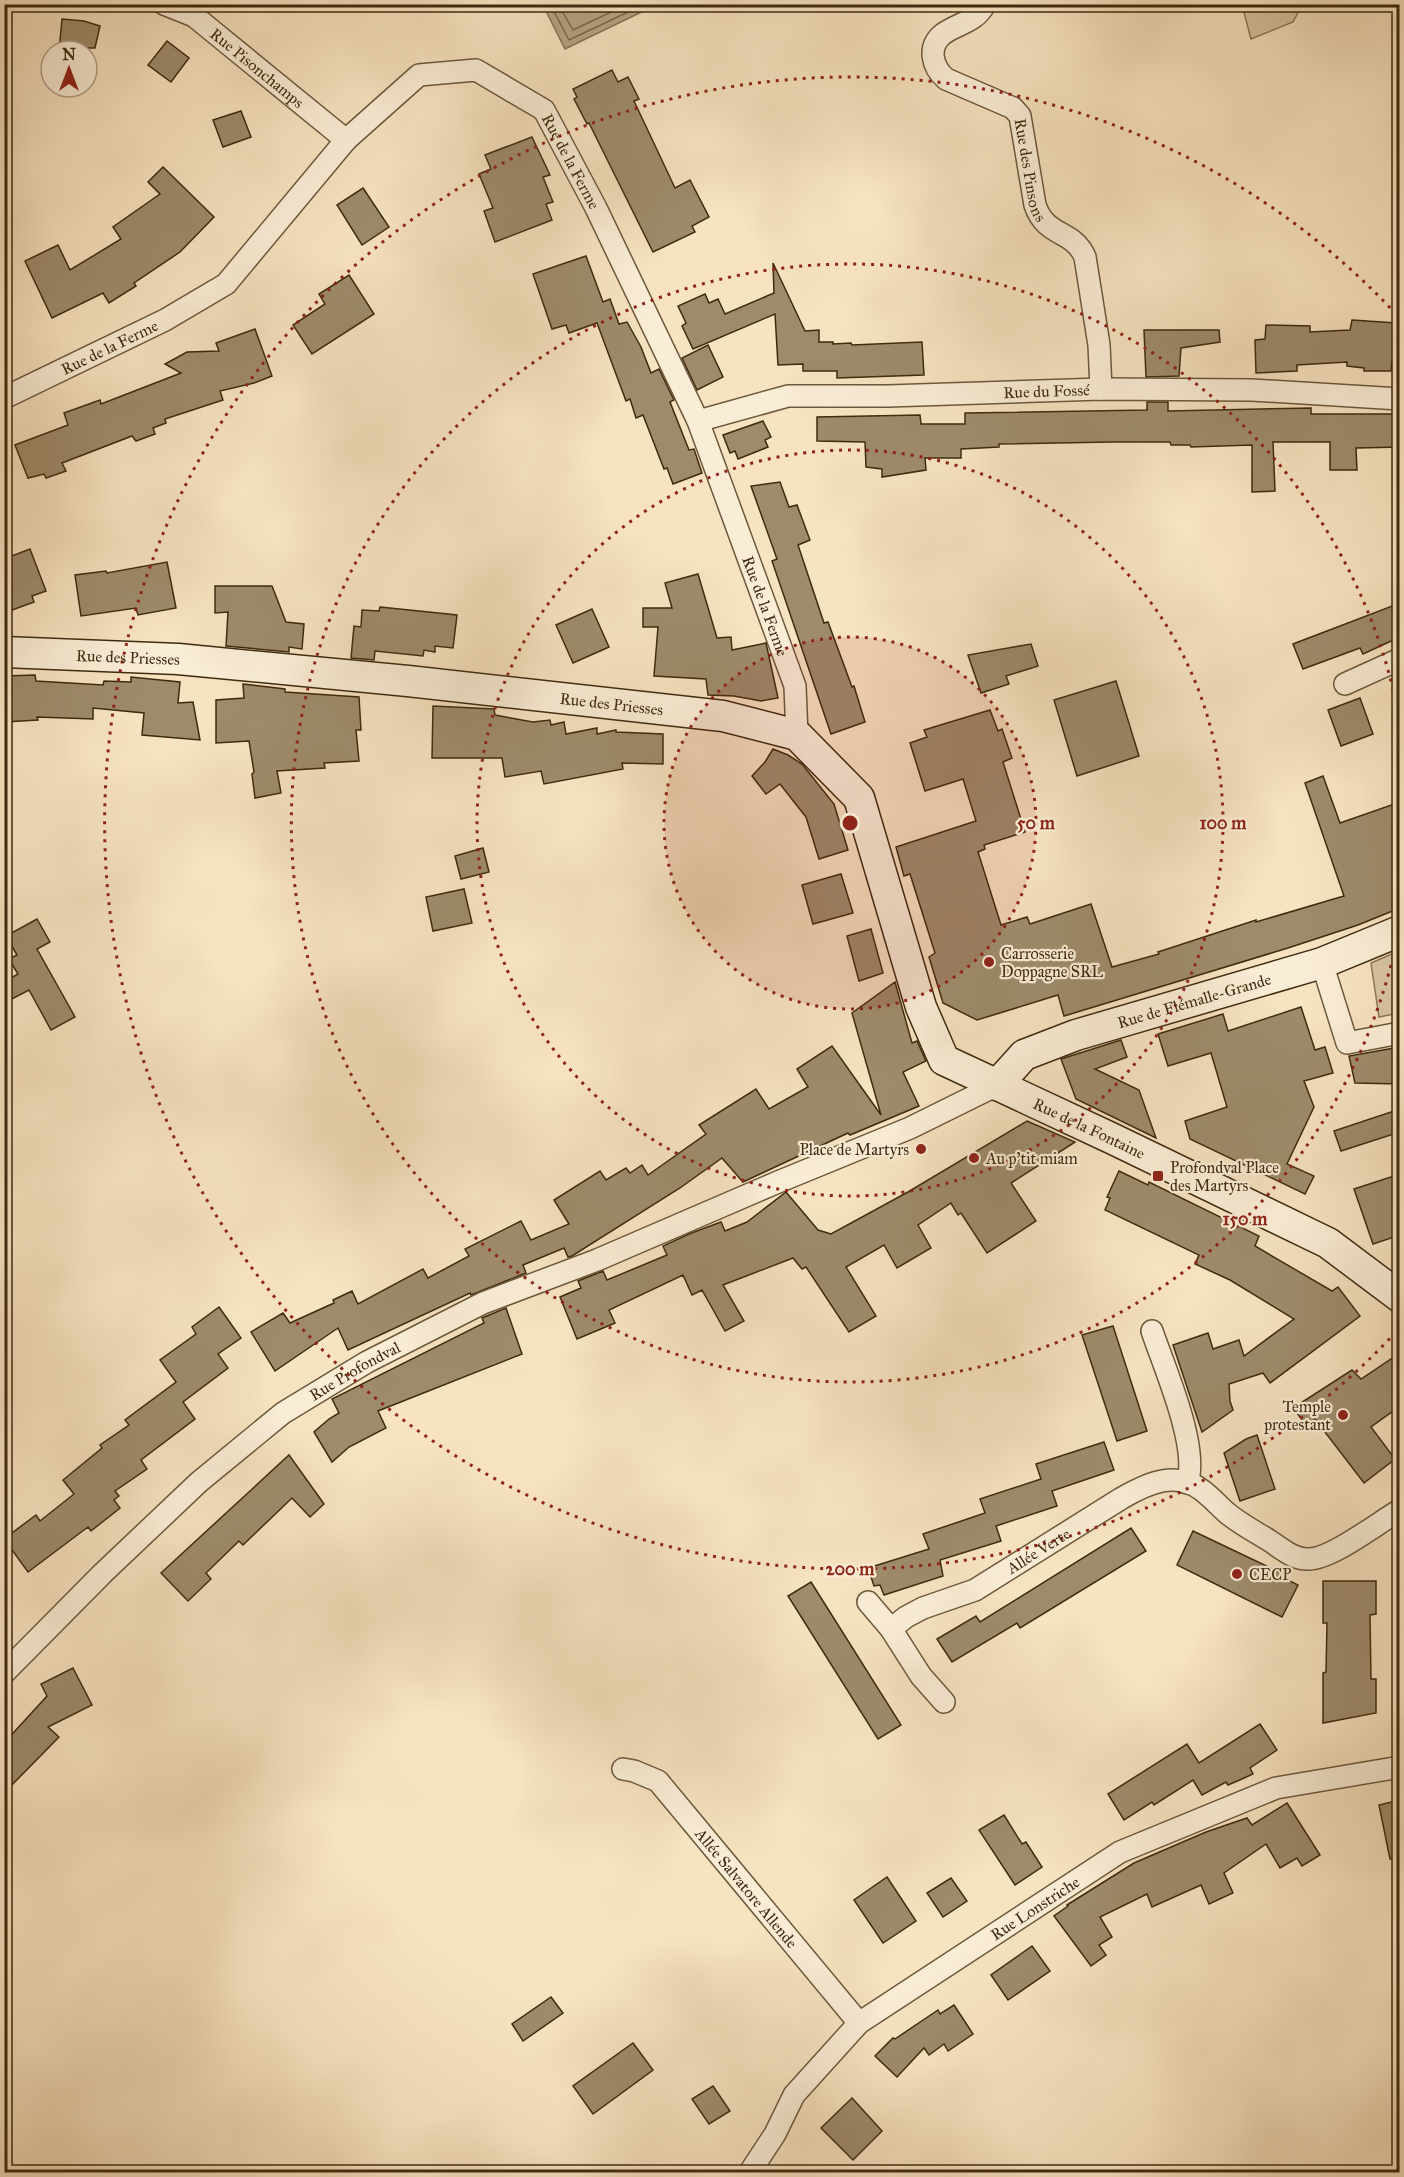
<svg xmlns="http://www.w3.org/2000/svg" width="1404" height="2177" font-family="'IM FELL Great Primer',serif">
	<rect width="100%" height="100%" fill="#f7e3c0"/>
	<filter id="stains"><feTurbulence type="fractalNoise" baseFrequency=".00333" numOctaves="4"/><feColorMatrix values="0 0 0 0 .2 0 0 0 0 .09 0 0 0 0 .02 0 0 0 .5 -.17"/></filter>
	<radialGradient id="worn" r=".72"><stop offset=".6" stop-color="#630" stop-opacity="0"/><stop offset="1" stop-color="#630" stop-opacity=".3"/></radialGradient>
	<g fill="#d8c4a2" stroke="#8b7858" stroke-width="1.5">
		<path d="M1242,5v-1l60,1 -9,17 -42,17z"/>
		<path d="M1399,951v62l-20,4 -8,-54z"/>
	</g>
	<path fill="#b8a484" stroke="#877455" stroke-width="1.5" d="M543,5h113l-91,44z"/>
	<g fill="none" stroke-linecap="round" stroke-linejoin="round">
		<g stroke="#7b684a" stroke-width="1.5">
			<path d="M550,4l19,36 76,-36"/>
			<path d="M558,4l15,26 55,-26"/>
		</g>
	</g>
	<g fill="#9e8b6b" stroke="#3e2b0f" stroke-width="1.5">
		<path d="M62,19l22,2 16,5 -5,22h-8v3h-28z"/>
		<path d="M167,41l22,17 -18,24 -23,-17z"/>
		<path d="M612,70l6,12 10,-5 11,22 -5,2 41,87 15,-8 19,37 -17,9 3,6 -42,20 -64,-129 -2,1 -13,-25 3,-2 -4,-8z"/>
		<path d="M241,111l10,26 -28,10 -10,-27z"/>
		<path d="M532,137l18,38 -7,2 10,25 -7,2 6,16 -57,22 -11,-31 9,-3 -14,-34 12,-5 -6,-14z"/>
		<path d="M163,167l51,50 -34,35 -46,31 2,3 -27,17 -6,-10 -51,25 -27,-57 33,-16 12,25 51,-31 -8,-12 47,-33 -12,-12z"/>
		<path d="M363,188l26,39 -27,18 -25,-40z"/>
		<path d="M586,256l17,46 7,-3 9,25 8,-2 14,25 10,26 8,-4 15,31 -4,2 19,48 5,-1 8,24 -29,11 -6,-16 -3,1 -21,-54 -7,3 -6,-19 -4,2 -29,-78 -28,10 -3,-8 -14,4 -19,-55z"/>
		<path d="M773,263l32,68 14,-1v12h14v2l18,-1 1,2 70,-3 2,33 -87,3v-7h-34v-7l-25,1 -3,-51 -82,35 -11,-23 4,-3 -8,-17 27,-12 4,9 9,-4 7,15 49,-21z"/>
		<path d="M349,275l25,39 -62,40 -19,-29 32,-21 -6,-10z"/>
		<path d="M1352,320l44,3 -5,48h-27v-3l-17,-2v-4l-50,3v6l-41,2 -1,-33 10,-1 1,-14 44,1v6l40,-2z"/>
		<path d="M255,329l17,47 -18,7 -34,8 3,9 -58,19 1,4 -13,5 2,6 -19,7 -4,-5 -70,27 4,8 -20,7 -2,-4 -16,4 -13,-33 53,-20 -4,-12 36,-13 1,4 80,-31 -16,-9 22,-12 32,-1 -3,-8z"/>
		<path d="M1144,330h75l1,12 -39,6 -2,28 -33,1z"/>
		<path d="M708,345l15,32 -26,13 -15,-32z"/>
		<path d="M1147,402h21v9l143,-3v6h89v33l-44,1 1,22h-27v-28h-57l2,49 -23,1v-47l-61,2 -1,-2h-19l-1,-3h-58l-113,2v3l-38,2v9h-36l1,12 -44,7v-8l-16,-2 -1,-25 -48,-1v-24l103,-2 1,9h44v-11l182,-3z"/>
		<path d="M763,421l8,16 -6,3 3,7 -30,12 -3,-8 -5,2 -7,-18z"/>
		<path d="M780,482l9,25 8,-2 13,35 -12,5 26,78 4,-1 24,65 2,-1 11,36 -34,12 -59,-173 5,-2 -26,-73z"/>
		<path d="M30,549l16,42 -14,5 2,6 -30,11v-54z"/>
		<path d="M167,562l9,46 -38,7 -2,-7 -55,8 -6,-41 31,-4 1,2z"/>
		<path d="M698,574l19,64 14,-1 1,13 34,-7 12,55 -17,3 -27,-5 -26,-1 -2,-16 -52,-3 4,-49h-15v-19h29l-7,-25z"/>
		<path d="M215,586h57l14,36 18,2 -2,25 -13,-2v5l-63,-6 2,-34 -13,1z"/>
		<path d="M1400,603v34l-37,17 -3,-6 -57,21 -10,-25z"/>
		<path d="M380,607l77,8 -4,33 -18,-2v6l-11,-2 -1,6 -48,-5 -1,9 -23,-2 3,-32 7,1 1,-17 17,1z"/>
		<path d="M592,609l17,38 -36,16 -17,-38z"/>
		<path d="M1031,644l7,22 -32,10 3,8 -28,9 -13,-38z"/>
		<path d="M35,675l1,6 67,4 1,-4 27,1v-5l49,5 -2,21 15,-1 7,38 -58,-5 2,-22 -51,-5v11l-56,-2 1,3 -34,2v-46z"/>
		<path d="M1116,681l23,75 -62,20 -23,-76z"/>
		<path d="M243,684l42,5v3l74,5 2,33h-5l3,31 -35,2 1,5 -48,3 4,22 -26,5 -3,-24 2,-2 -5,-31 -33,2v-43l28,-2z"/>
		<path d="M1360,698l13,36 -32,12 -13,-36z"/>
		<path d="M433,706l61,3 1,6 38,7 17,-2 1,5 13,-3 2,12 31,-6v6l19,-4v2l47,2v30l-41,-1 1,6 -79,15 -3,-13 -36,6 -3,-19h-70z"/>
		<path d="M990,710l8,21 4,-2 10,29 -9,4 22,70 -41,13 1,4 -7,3 23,73 26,-8 3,7 61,-20 21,63 47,-13 -1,-2 98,-32v2l88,-26 -39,-113 18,-7 17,47 60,-21v106l-42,17 -70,23 -224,68 -6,-21 -81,25 -34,-17 -14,-46 6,-4 -25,-79 -6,2 -8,-29 80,-26 -13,-42 -38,12 -15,-48 17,-6 -3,-7z"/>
		<path d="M773,749l15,6 14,9 32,40 14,46 -29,9 -13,-42 -4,-5 -22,-28 -14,10 -14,-18 13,-14z"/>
		<path d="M483,848l6,24 -28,7 -6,-23z"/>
		<path d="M841,874l12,39 -40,11 -11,-39z"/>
		<path d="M464,889l8,34 -39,8 -7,-34z"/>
		<path d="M37,919l13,23 -13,7 38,68 -24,13 -22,-40 -25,13v-21l14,-8 -9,-15 8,-4 -11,-19z"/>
		<path d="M871,929l12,44 -24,8 -12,-45z"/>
		<path d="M895,982l17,61 5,-2 9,20 -23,11 16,34 -69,29 -2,-2 -105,49 -21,-24 -42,30 -108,68 -4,1 -4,-9 -41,17 3,8 -55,22 -1,-2 -122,57 -10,-22 -63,43 -24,-39 32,-19 7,10 44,-20 -1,-3 19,-9 6,13 65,-35 5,9 41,-22 -4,-7 56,-28 10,19 38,-16 -15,-24 46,-29 6,9 20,-12 4,5 12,-8 6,10 58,-41 -7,-9 57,-36 13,20 39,-22 -11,-18 35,-23 49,69 -29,-102z"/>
		<path d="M1301,1007l14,43 10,-3 8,26 -29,8 10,26 -27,57 27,12 -9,18 -115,-55 -5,-18 42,-14 -16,-54 -43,13 -10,-32 65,-20 5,17z"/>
		<path d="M1121,1040l6,17 -32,12 44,21 17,48 -80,-39 -15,-40z"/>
		<path d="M1400,1047v37l-45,-1 -6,-27z"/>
		<path d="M1400,1109v23l-59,19 -7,-20z"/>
		<path d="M1027,1121l48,21 -64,41 25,38 -49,32 -26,-40 -3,2 -7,-12 -33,22 13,23 -34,20 -13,-23 -38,22 30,49 -27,16 -43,-65 -4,2 -9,-11 -70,27 21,36 -19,10 -23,-41 -10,5 -9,-20 -74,35 6,13 -38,16 -17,-42 21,-9 -3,-7 25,-10 4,9 60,-25 -4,-9 26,-12 32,-12 4,9 22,-9 39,-30 32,38 13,4 77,-42z"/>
		<path d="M1119,1171l29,14 1,-3 110,54 -4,10 77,45 6,-4 22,29 -90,67 -7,-10 -34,11 1,17 3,9 -31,22 -29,-87 35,-12 5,16 26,-9 5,16 50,-37 -64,-39 -35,-16 4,-9 -94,-45 5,-12 -3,-1z"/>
		<path d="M1400,1174v61l-27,9 -19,-55z"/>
		<path d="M219,1307l22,31 -23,16 10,14 -45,34 12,17 -54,41 6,9 -32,22 4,5 -5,4 6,8 -29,23 -3,-4 -60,45 -24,-33 32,-24 4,6 34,-27 -11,-14 39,-32 -2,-3 29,-20 -4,-5 51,-38 -16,-22 36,-26 -4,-7z"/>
		<path d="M506,1308l16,46 -144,57 8,17 -37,19 -17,15 -18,-30 15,-13 10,-6 -7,-14 152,-76 -2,-5z"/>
		<path d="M1113,1326l34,105 -30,10 -35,-106z"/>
		<path d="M1400,1353v53l-29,21 24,32 -31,24 -49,-64 -9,6 -13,-17 59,-38 9,9z"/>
		<path d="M1257,1435l18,54 -35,12 -16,-48 22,-14z"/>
		<path d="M1104,1442l10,28 -62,21 5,15 -61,20 5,15 -61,19 3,16 -59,19 -4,-10 -6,1 -6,-18 61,-19 -6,-15 62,-21 -5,-14 61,-20 -5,-15z"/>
		<path d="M289,1455l35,49 -14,13 -18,-19 -49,47 -4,-4 -33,32 5,6 -23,22 -27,-28z"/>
		<path d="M1131,1528l15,23 -126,77 -3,-5 -65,39 -15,-23 39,-23 4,6z"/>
		<path d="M1193,1531l86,41 1,4 18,9 -16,32 -105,-52z"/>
		<path d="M1323,1581h53v33l-6,1 1,64h5v34l-53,10v-50l3,-1 1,-49h-4z"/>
		<path d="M811,1582l90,143 -23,14 -90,-143z"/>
		<path d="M73,1668l19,37 -44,22 11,10 -55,56v-50l43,-47 -6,-12z"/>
		<path d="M1260,1724l17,26 -27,18 3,6 -11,5 -14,6 -2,-3 -24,13 -9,-15 -39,25 -2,-3 -28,18 -16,-26 79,-50 12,19z"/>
		<path d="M1400,1800v59h-10l-11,-54z"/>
		<path d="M1287,1803l33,52 -18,11 -5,-8 -17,10 -14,-24 -42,29 9,20 -24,11 -8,-19 -49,22 -5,-13 -47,23 12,20 -13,8 7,10 -15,11 -37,-50 14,-10 -1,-1 67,-42 72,-31 41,-14 5,7z"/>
		<path d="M1004,1815l18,29 4,-2 16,25 -27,18 -36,-55z"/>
		<path d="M887,1877l29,44 -33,22 -29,-43z"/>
		<path d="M951,1878l16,23 -24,16 -16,-24z"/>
		<path d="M1032,1946l18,25 -42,29 -17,-25z"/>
		<path d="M551,1997l12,16 -40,28 -11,-17z"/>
		<path d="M954,2005l19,29 -25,17 -4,-7 -15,11 -5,-7 -27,29 -22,-21 18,-18 2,1 43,-29 2,4z"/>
		<path d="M633,2043l20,27 -60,44 -20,-28z"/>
		<path d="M713,2086l17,25 -21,13 -17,-25z"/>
		<path d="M852,2098l30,33 -29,29 -32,-32z"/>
	</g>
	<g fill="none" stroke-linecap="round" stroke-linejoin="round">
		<defs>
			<g id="street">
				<path id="s1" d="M164,4l30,12 152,124"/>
				<path id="s2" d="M985,4c-10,19 -27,19 -42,30 -16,13 -11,33 3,45l67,29 7,8 15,89c11,33 38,24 50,52l14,88 2,44"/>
				<path id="s3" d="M4,398l161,-78 61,-36 120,-144 73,-65 57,-5 68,40 52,98 102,213 97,265 2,49"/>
				<path id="s4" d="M698,421l90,-25h100l213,-7 151,1 148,9"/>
				<path d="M1345,684l55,-25"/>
				<path d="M1322,963l25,80 53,-10"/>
				<path d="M1152,1331c12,36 48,117 35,152"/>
				<path d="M868,1602l23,27 30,47 23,26"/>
				<path id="s5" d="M891,1629l15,-12 17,-9 52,-18 147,-92c26,-15 54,-28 81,-7 9,7 16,15 24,22 13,11 29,19 43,28 11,7 23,18 37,18 22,2 72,-37 93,-49"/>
				<path id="s6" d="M4,1673l99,-100 96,-91 84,-69 84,-51 116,-59 114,-43 181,-78 132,-54 87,-43"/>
				<path id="s7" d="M623,1769l11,2 24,10 201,242"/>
				<path id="s8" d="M750,2172l25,-38 19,-39 65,-72 261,-171 156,-64 124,-21"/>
			</g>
			<g id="secondary">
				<path id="s9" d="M4,652l174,7 230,22 315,35 74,19 62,63 62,209 23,53 167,78 217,105 72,54"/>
				<path id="s10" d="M997,1085l27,-30 52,-20 246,-72 78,-32"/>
			</g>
		</defs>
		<use href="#street" stroke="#6c593b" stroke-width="24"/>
		<use href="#secondary" stroke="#3e2b0f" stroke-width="33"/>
		<use href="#street" stroke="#faedd6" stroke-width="21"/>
		<use href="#secondary" stroke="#faedd6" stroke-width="30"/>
	</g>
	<circle cx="850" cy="823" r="186" fill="#8f2418" fill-opacity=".12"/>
	<g fill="none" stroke="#8f2418" stroke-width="3" stroke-dasharray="3 6">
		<circle cx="850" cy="823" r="186"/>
		<circle cx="850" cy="823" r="373"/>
		<path d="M1399 930A559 559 0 1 1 1399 716"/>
		<path d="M1396 1332A746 746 0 1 1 1396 314"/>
	</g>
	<g fill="#8f2418" stroke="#faedd6" stroke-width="2">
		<circle cx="989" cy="962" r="6"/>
		<circle cx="921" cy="1149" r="6"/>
		<circle cx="974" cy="1158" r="6"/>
		<rect x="1152" y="1170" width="12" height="12" rx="3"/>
		<circle cx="1343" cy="1415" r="6"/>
		<circle cx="1237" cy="1574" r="6"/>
	</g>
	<g text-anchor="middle" stroke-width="4.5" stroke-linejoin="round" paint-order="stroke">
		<g font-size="16" fill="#3e2b0f" stroke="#faedd6">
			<text dy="6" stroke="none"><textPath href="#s1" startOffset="114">Rue Pisonchamps</textPath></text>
			<text dy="6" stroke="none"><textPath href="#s3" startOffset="729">Rue de la Ferme</textPath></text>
			<text dy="6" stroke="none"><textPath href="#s2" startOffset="243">Rue des Pinsons</textPath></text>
			<text dy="6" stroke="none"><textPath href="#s3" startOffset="117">Rue de la Ferme</textPath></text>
			<text dy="6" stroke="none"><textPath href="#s4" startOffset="352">Rue du Fossé</textPath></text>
			<text dy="6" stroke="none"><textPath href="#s3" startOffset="1215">Rue de la Ferme</textPath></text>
			<text dy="6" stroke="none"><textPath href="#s9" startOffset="124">Rue des Priesses</textPath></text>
			<text dy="6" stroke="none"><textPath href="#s9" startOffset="610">Rue des Priesses</textPath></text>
			<text dy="6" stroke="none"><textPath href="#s10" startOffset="219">Rue de Flémalle-Grande</textPath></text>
			<text dy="6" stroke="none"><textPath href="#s9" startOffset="1323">Rue de la Fontaine</textPath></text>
			<text dy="6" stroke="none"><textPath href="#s6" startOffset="465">Rue Profondval</textPath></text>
			<text dy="6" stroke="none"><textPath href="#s5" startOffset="168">Allée Verte</textPath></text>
			<text dy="6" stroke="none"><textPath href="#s7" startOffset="176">Allée Salvatore Allende</textPath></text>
			<text dy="6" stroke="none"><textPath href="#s8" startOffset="396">Rue Lonstriche</textPath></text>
		</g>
		<g font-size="16" fill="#3e2b0f" stroke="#faedd6" text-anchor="start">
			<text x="1001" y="959">Carrosserie<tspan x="1001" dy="18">Doppagne SRL</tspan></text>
			<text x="909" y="1155" text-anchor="end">Place de Martyrs</text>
			<text x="986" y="1164">Au p'tit miam</text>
			<text x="1170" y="1173">Profondval Place<tspan x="1170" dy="18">des Martyrs</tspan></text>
			<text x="1331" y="1412" text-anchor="end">Temple<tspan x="1331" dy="18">protestant</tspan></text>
			<text x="1249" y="1580">CECP</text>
		</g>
	</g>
	<circle cx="850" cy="823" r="9" fill="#8f2418" stroke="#faedd6" stroke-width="3"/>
	<g font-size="18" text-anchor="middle" font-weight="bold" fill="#8f2418" stroke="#faedd6" stroke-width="4.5" stroke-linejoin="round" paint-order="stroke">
		<text x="1036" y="829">50 m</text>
		<text x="1223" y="829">100 m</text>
		<text x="1245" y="1225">150 m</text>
		<text x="850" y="1575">200 m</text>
	</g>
	<rect width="1404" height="2177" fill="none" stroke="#f7e3c0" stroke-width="24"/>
	<rect x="6" y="6" width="1392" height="2165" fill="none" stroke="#3e2b0f" stroke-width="3"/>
	<rect x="12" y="12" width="1380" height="2153" fill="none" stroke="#3e2b0f" stroke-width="1.5"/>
	<g transform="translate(69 69)"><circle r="28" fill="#faedd6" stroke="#af9f86" stroke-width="1.5"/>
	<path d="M0-4.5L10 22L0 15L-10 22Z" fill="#8f2418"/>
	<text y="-9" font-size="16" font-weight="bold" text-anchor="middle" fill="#3e2b0f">N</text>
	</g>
	<rect width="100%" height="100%" filter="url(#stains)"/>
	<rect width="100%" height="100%" fill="url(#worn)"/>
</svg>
